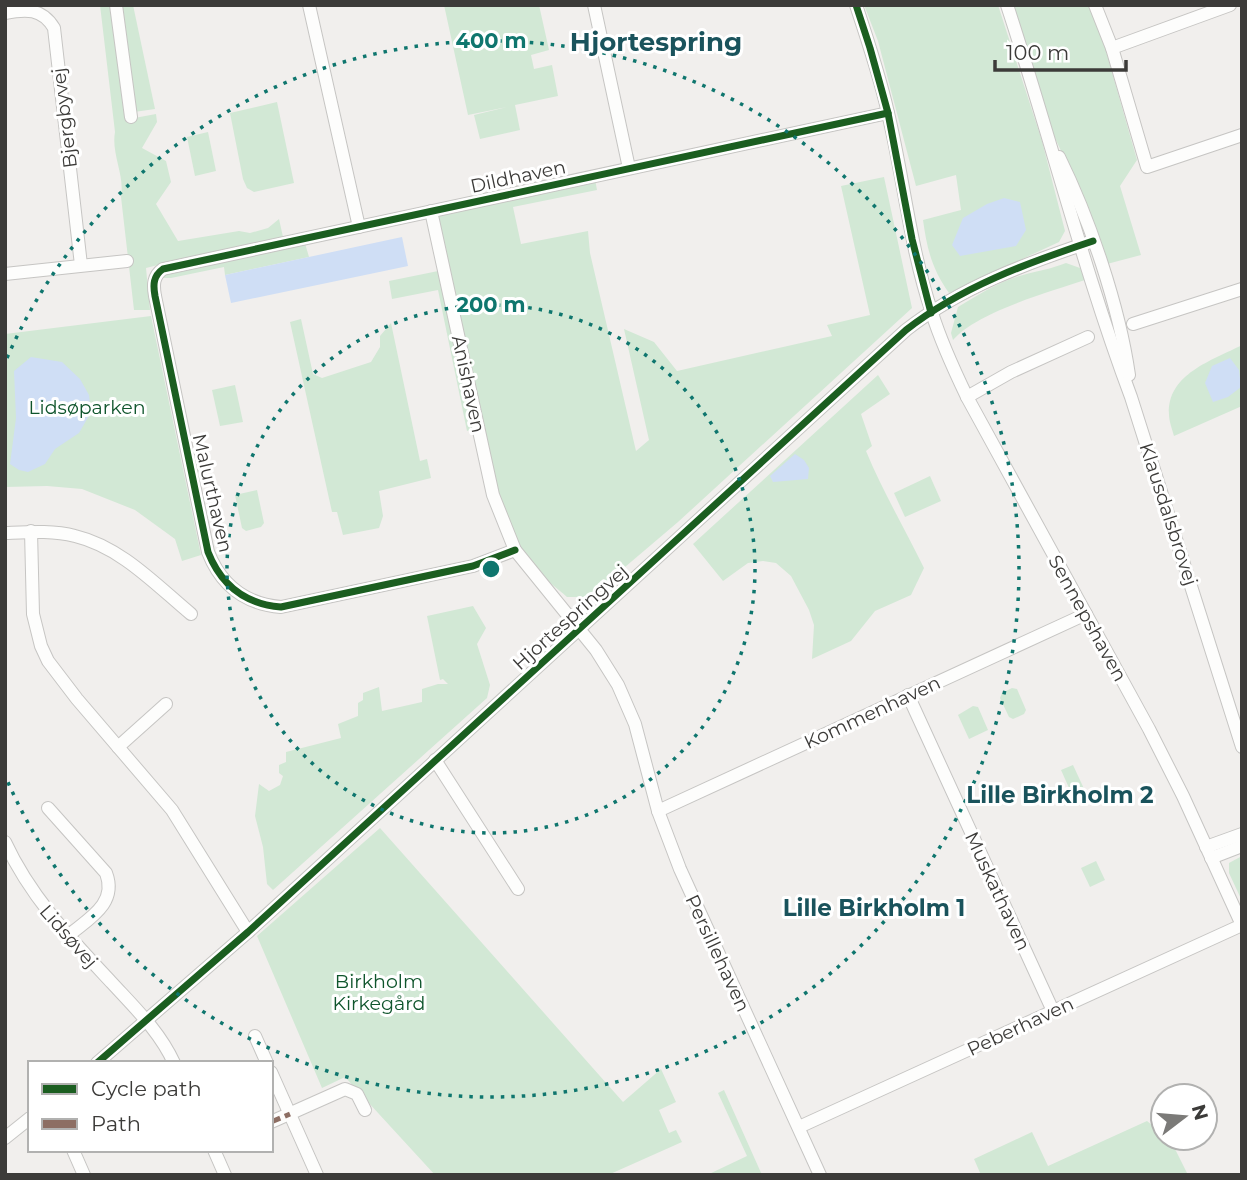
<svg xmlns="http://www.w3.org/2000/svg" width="1247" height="1180" font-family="Montserrat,sans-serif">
	<rect width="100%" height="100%" fill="#f1efed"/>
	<g fill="#d2e8d5">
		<path d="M100,5h13l16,114 27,-5 1,8 -15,26 24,13 5,21 -15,22 22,37 61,-10 11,2 18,-5 11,-9 4,18 19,-4 7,24 -84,18 -1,-8 -53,11h-11l-2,-13 -12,3 4,42h-16l-13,-113c4,-22 -10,-43 -6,-65z"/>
		<path d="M121,5h12l22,104 -21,3z"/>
		<path d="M444,5h95l10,45 -18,5 3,14 18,-4 6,31 -43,9 5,25 -40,9 -6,-24 33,-8 -39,8z"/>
		<path d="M864,5h134l44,136 23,90 -6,11 -110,51c-17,-24 -22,-44 -26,-73l38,-10 -5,-35 -40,11 -38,-145z"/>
		<path d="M1011,5h78l11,25 37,130 -17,26 21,69 -34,9 -31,-81 -28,-60z"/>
		<path d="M277,102l17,81 -40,9 -7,-4 -4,-9 -13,-66z"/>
		<path d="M208,132l8,39 -21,5 -8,-39z"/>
		<path d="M884,177l28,131 -234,214 -73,62 -21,13h-17c-10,-9 -23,-18 -32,-29 -33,-40 -42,-93 -52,-142l-16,5 -29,-141 -46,9 -3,-18 59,-12 -10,-46 2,-9 155,-35 2,11 -84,17 8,37 67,-13 2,22 46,198 13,-11 -25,-111 30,13 23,29 155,-35 -5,-11 43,-10 -29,-129z"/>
		<path d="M1066,263l14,5 5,12c-36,12 -108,32 -132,60l-2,-7 7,-26c20,-12 41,-26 65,-32 14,-4 28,-6 43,-12z"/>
		<path d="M151,316l50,239 -19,6 -7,-22 -40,-29 -53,-21 -35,-3 -42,1v-153z"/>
		<path d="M301,319l12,55 9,4 49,-16 9,-15v-11l11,-13 29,138 7,-2 4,19 -52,13 4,25 -4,12 -36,7 -6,-23h-5l-42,-190z"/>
		<path d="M1242,345v61l-68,30c-2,-7 -5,-15 -5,-22 -2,-40 44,-54 73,-69z"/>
		<path d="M878,375l12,19 -29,20 11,32 -6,5c17,41 39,78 58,117l-13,27 -36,16 -24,30 -39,18 2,-34 -5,-15 -18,-34 -15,-13 -13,-2 -15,2 -25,18 -30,-37z"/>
		<path d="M235,385l8,37 -23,4 -8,-36z"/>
		<path d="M930,476l11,25 -36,16 -11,-24z"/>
		<path d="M257,490l7,33 -3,4 -15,4 -4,-3 -7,-33z"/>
		<path d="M473,606l13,22 -9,16 13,41 -3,13 -214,192 -6,-6 -4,-37 -8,-31 4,-32 10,7 11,-6 3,-9 -4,-3v-8l7,-3v-10l55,-14 -3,-14 20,-8v-13l5,-3v-7l16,-6 3,24 40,-9v-13l16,-5h10l-5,-5 -3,1 -13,-64z"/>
		<path d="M1012,688l5,1 9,21 -2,4 -11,5 -4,-2 -9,-19 2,-5z"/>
		<path d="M973,706l5,1 10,23 -19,9 -11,-24z"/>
		<path d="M1073,765l13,28 -12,6 -13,-29z"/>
		<path d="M380,828l243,274 38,-33 15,33 -17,8 10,23 7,-3 6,12 -74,33h-173l-90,-98 -23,11 -65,-152z"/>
		<path d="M1242,856v45l-13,-28v-10z"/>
		<path d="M1096,861l9,19 -15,7 -9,-19z"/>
		<path d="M724,1090l38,85h-55l40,-19 -29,-63z"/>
		<path d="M1147,1121l16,13v4l8,3 17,34h-207l-7,-16 58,-27 16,34z"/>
	</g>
	<g fill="#cfdef5">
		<path d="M1004,198l16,4 6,28 -10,16 -56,10 -8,-11 11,-27 24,-14z"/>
		<path d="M402,237l6,29 -177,37 -6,-28z"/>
		<path d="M31,357l31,5 18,17 9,16 2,17 -12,21 -24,16 -10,15 -17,8 -9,-2 -9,-6 6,-46 -2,-47z"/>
		<path d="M1230,358l9,12 2,17 -13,10 -15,5 -8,-19 7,-17z"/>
		<path d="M795,454l9,6 5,8 -1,11 -35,3 -3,-6z"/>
	</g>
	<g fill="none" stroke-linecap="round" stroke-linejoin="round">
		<defs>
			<g id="minor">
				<path d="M116,5l15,112"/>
				<path d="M309,5l50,222"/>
				<path d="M594,5l35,163"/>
				<path d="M1007,5c43,130 76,264 124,392l111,350"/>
				<path d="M1095,5l17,43 35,119 95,-32"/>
				<path d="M5,13c21,-4 37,-5 49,15l27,237"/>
				<path d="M1112,48l118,-43"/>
				<path d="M1059,157c31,63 60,149 70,218"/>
				<path d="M431,211l62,284 22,55 81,100 22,35 17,39 23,87 22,58 140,306"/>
				<path d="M5,274l122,-13"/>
				<path d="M1133,324l109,-35"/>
				<path d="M967,397l44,-25 77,-35"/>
				<path d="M31,531l2,83 8,32 7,15 29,38 95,111 76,122"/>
				<path d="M5,533c23,-1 48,-3 70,3 46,11 81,49 116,78"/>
				<path d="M515,550l-42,16 -192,41c-36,-3 -60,-22 -73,-55l-53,-256c-2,-11 -2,-20 8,-27l725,-156"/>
				<path d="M908,695l145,316"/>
				<path d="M118,747l48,-43"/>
				<path d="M435,760l83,129"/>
				<path d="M48,808l58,65c12,31 -18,46 -38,63"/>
				<path d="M658,811l428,-197"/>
				<path d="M5,842c26,56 66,97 107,141 23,25 48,49 62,80"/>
				<path d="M1206,847l36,-13"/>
				<path d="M1211,858l31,-12"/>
				<path d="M255,1036l12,27"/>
				<path d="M97,1063l151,-131 658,-602c55,-43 121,-67 187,-89"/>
				<path d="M271,1072l46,103"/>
				<path d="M271,1122l74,-33 12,5 8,16"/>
				<path d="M799,1127l443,-202 -59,-129 -34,-67 -182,-332c-13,-27 -26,-55 -35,-84 -22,-65 -28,-133 -44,-200 -8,-36 -20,-72 -32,-108"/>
				<path d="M5,1138l25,-20"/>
				<path d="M73,1150l11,25"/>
				<path d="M214,1150l11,25"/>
			</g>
		</defs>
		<use href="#minor" stroke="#c6c5c3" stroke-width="14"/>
		<use href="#minor" stroke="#fdfdfc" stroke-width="12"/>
		<path stroke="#8d6e63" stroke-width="5" stroke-dasharray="10 5" stroke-linecap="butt" d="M271,1122l19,-8"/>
		<defs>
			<g id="cycleway">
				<path d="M856,5l14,43 18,65 24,126 19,74"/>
				<path d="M515,550l-42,16 -192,41c-36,-3 -60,-22 -73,-55l-53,-256c-2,-11 -2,-20 8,-27l725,-156"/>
				<path d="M97,1063l151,-131 658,-602c55,-43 121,-67 187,-89"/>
			</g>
		</defs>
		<use href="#cycleway" stroke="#fff" stroke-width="11"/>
		<use href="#cycleway" stroke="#1b5e20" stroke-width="7"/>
	</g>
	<g fill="none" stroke="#0f766e" stroke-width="3.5" stroke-dasharray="3.5 7">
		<circle cx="491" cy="569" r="264"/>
		<path d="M7 358A528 528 0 1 1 7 780"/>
	</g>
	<g text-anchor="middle" stroke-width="6" stroke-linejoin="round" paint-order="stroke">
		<g font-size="19" fill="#3c3b39" stroke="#fff">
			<text transform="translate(64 118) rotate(-97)" y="7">Bjergbyvej</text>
			<text transform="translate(518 176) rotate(-12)" y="7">Dildhaven</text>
			<text transform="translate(469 384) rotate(78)" y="7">Anishaven</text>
			<text transform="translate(213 493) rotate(77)" y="7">Malurthaven</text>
			<text transform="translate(1169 514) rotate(72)" y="7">Klausdalsbrovej</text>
			<text transform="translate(570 617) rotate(-42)" y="7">Hjortespringvej</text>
			<text transform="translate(1088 618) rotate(61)" y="7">Sennepshaven</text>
			<text transform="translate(872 712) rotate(-25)" y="7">Kommenhaven</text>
			<text transform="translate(998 891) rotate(65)" y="7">Muskathaven</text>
			<text transform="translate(69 936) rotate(49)" y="7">Lidsøvej</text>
			<text transform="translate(718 953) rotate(65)" y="7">Persillehaven</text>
			<text transform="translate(1020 1026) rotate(-25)" y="7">Peberhaven</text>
		</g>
		<g font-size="19" fill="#0f552c" stroke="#fff">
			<text x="87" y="414">Lidsøparken</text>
			<text x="379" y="988">Birkholm<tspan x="379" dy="22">Kirkegård</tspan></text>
		</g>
		<g font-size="23" font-weight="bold" fill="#1a535c" stroke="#fff">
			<text x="1060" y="803">Lille Birkholm 2</text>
			<text x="874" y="916">Lille Birkholm 1</text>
		</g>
		<g font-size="26" font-weight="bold" fill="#1a535c" stroke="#fff">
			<text x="656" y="51">Hjortespring</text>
		</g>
	</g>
	<circle cx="491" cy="569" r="10" fill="#0f766e" stroke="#fff" stroke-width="3.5"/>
	<g font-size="21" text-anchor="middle" font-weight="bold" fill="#0f766e" stroke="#fff" stroke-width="6" stroke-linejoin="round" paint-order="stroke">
		<text x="491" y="48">400 m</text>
		<text x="491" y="312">200 m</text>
	</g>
	<rect width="1247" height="1180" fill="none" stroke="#3c3b39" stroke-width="14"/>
	<rect x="28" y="1061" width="245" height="91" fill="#ffffff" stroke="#b1b1b0" stroke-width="2"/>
	<rect x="42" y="1084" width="35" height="10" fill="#1b5e20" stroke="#b1b1b0" stroke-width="2"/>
	<text x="91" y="1096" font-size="21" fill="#3c3b39">Cycle path</text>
	<rect x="42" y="1119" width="35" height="10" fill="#8d6e63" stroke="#b1b1b0" stroke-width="2"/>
	<text x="91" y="1131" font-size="21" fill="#3c3b39">Path</text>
	<g transform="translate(1184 1117) rotate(74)"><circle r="33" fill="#ffffff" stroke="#b1b1b0" stroke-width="2"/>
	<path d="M0-5L12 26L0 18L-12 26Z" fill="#7b7a78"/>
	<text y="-10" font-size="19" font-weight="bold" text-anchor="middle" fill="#3c3b39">N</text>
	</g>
	<path d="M995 60v10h131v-10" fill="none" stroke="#3c3b39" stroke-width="3.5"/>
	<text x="1006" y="60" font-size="21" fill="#3c3b39" stroke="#ffffff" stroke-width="5" paint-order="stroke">100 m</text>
</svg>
